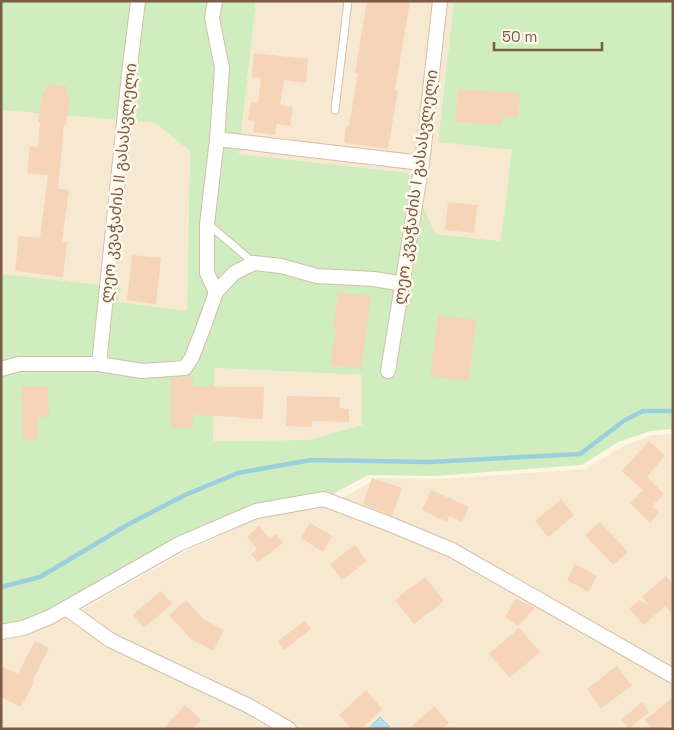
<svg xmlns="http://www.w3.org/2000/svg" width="674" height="730" font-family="'Space Grotesk','Noto Sans Georgian',sans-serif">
	<rect width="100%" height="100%" fill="#fef5e3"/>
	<g fill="#f7e8d1">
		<path d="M256,1h198l-16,140 74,9 -10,91 -67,-7 -196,-80z"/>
		<path d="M1,110l154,13 35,28 -3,160 -70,-9 4,-15 -120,-13z"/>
		<path d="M215,368l147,7v50l-54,15 -95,1z"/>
		<path d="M673,434v239l-213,-121 -125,-50 43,-24 65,1 143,-10 35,-22 31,-12z"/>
		<path d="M329,506l125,49 219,125v49h-378l-174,-87 -43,-30 110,-62 74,-33z"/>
		<path d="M70,613l214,116h-283v-92z"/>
	</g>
	<path fill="#d0edc0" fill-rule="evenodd" d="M1,1h255l-17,153 169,19 27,61 66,7 11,-91 -74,-8 16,-141h219v428l-23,2 -32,11 -36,23 -148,11 -66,-1 -44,24 -69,12 -205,106 -49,15v-358l120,13 -3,15 69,9 3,-160 -35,-28 -154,-13zM215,368l147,7v50l-54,15 -95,1z"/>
	<path fill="#b5dfea" stroke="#9bcfdd" d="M380,717l10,10 -22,2z"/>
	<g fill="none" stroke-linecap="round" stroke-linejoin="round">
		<path stroke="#9bcfdd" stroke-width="4.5" d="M1,587l39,-10 89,-53 56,-29 53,-22 73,-13 118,2 151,-8 45,-34 18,-9h30"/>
	</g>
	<g fill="#f6d4b8">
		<path d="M367,1h43l-15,89h3l-10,59 -44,-6 2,-17h3l9,-53h-3z"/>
		<path d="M254,53l54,6 -2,24 -22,-3 -4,25 13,2 -3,19 -13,-2 -2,11 -22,-3 2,-11 -7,-1 3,-18 7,1 3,-25 -9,-1z"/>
		<path d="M47,84l20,2 -1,9 4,1 -4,29h-2l-6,64 11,1 -7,51 5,1 -4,35 -48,-6 4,-35 21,2 8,-63 -21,-2 3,-27 8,1 2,-25h-2l4,-30 4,1z"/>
		<path d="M458,89l62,4 -2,24 -15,-1 -1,9 -47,-3z"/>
		<path d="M448,202l29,3 -3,28 -29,-3z"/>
		<path d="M132,255l29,3 -5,46 -29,-4z"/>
		<path d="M338,292l33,4 -10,73 -31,-4 6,-37h-3z"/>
		<path d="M438,315l38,5 -7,61 -39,-5z"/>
		<path d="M193,376v10l71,1 -1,32 -24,-1v-1l-46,-2v13h-22v-50z"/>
		<path d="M21,386h27l1,31h-11v23h-15z"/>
		<path d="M287,396l53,1 -1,11 10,1v13l-37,-1v6l-26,-1z"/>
		<path d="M649,441l16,15 -18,21 17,17 -12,12 7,7 -9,10 -20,-20 13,-13 -21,-19z"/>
		<path d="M372,478l30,10 -10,28 -29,-12z"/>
		<path d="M431,490l38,17 -7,15 -13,-6 -2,6 -25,-12z"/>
		<path d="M561,499l13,16 -26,22 -13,-16z"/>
		<path d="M600,522l28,30 -15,13 -28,-30z"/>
		<path d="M310,523l22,13 -9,16 -22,-14z"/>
		<path d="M259,526l11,13 6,-5 7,9 -25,19 -7,-8 6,-5 -10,-12z"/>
		<path d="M355,545l12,16 -25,19 -12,-16z"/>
		<path d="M575,564l22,12 -9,16 -21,-12z"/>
		<path d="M666,576l7,8v30l-8,-8 -21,19 -15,-16 10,-9 11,6 -8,-9z"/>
		<path d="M425,577l19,24 -30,23 -19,-24z"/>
		<path d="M161,591l11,13 -28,24 -11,-13z"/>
		<path d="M516,599l19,9 -17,18 -13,-9z"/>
		<path d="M186,600l17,19 21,11 -11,21 -22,-12 -22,-24z"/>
		<path d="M305,621l6,8 -27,21 -6,-9z"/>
		<path d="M519,628l21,24 -30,26 -21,-24z"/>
		<path d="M35,641l14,7 -17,33 2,1 -13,25 -20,-10v-31l17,8z"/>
		<path d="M617,666l15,20 -31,22 -14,-19z"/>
		<path d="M366,690l16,19 -21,20h-9l-13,-14z"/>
		<path d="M673,697v26l-7,6h-14l-7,-9z"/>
		<path d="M642,702l7,10 -20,17 -8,-9z"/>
		<path d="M185,705l16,15 -9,9h-29z"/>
		<path d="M434,706l15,17 -7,6h-33z"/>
	</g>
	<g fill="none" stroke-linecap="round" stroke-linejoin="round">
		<defs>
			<g id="lane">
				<path d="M335,110l13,-109"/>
				<path d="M208,224l46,39"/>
			</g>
			<g id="street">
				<path d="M215,1l-3,17 10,50 -5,71 -10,85v49l9,19"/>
				<path d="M217,139l205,24"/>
				<path d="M99,364l30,-290 9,-73"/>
				<path d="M1,369l18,-5h80l43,7 43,-3 7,-11 12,-31 12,-34 18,-19 20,-10 27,3 36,10 57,3 29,5"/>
				<path d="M388,371l34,-208 18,-162"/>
				<path d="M66,608l44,32 139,66 40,23"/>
				<path d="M1,632l22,-4 27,-11 129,-73 77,-33 68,-12 63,24 65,27 221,126"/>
			</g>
		</defs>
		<use href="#lane" stroke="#d3bfab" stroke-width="9"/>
		<use href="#street" stroke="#d3bfab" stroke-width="16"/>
		<use href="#lane" stroke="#fff" stroke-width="7"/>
		<use href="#street" stroke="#fff" stroke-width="14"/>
	</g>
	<g text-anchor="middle" stroke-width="5" stroke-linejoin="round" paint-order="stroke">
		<g font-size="16" fill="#795b46" stroke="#fff8eb">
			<text transform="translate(118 183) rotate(-84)" y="6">ლეო კვაჭაძის II გასასვლელი</text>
			<text transform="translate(415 187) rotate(-82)" y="6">ლეო კვაჭაძის I გასასვლელი</text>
		</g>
	</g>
	<rect width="674" height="730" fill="none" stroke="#795b46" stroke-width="5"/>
	<path d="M494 42v8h108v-8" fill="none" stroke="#795b46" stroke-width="2.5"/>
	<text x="502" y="42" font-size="15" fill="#795b46" stroke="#fff8eb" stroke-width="4" paint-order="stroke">50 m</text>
</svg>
